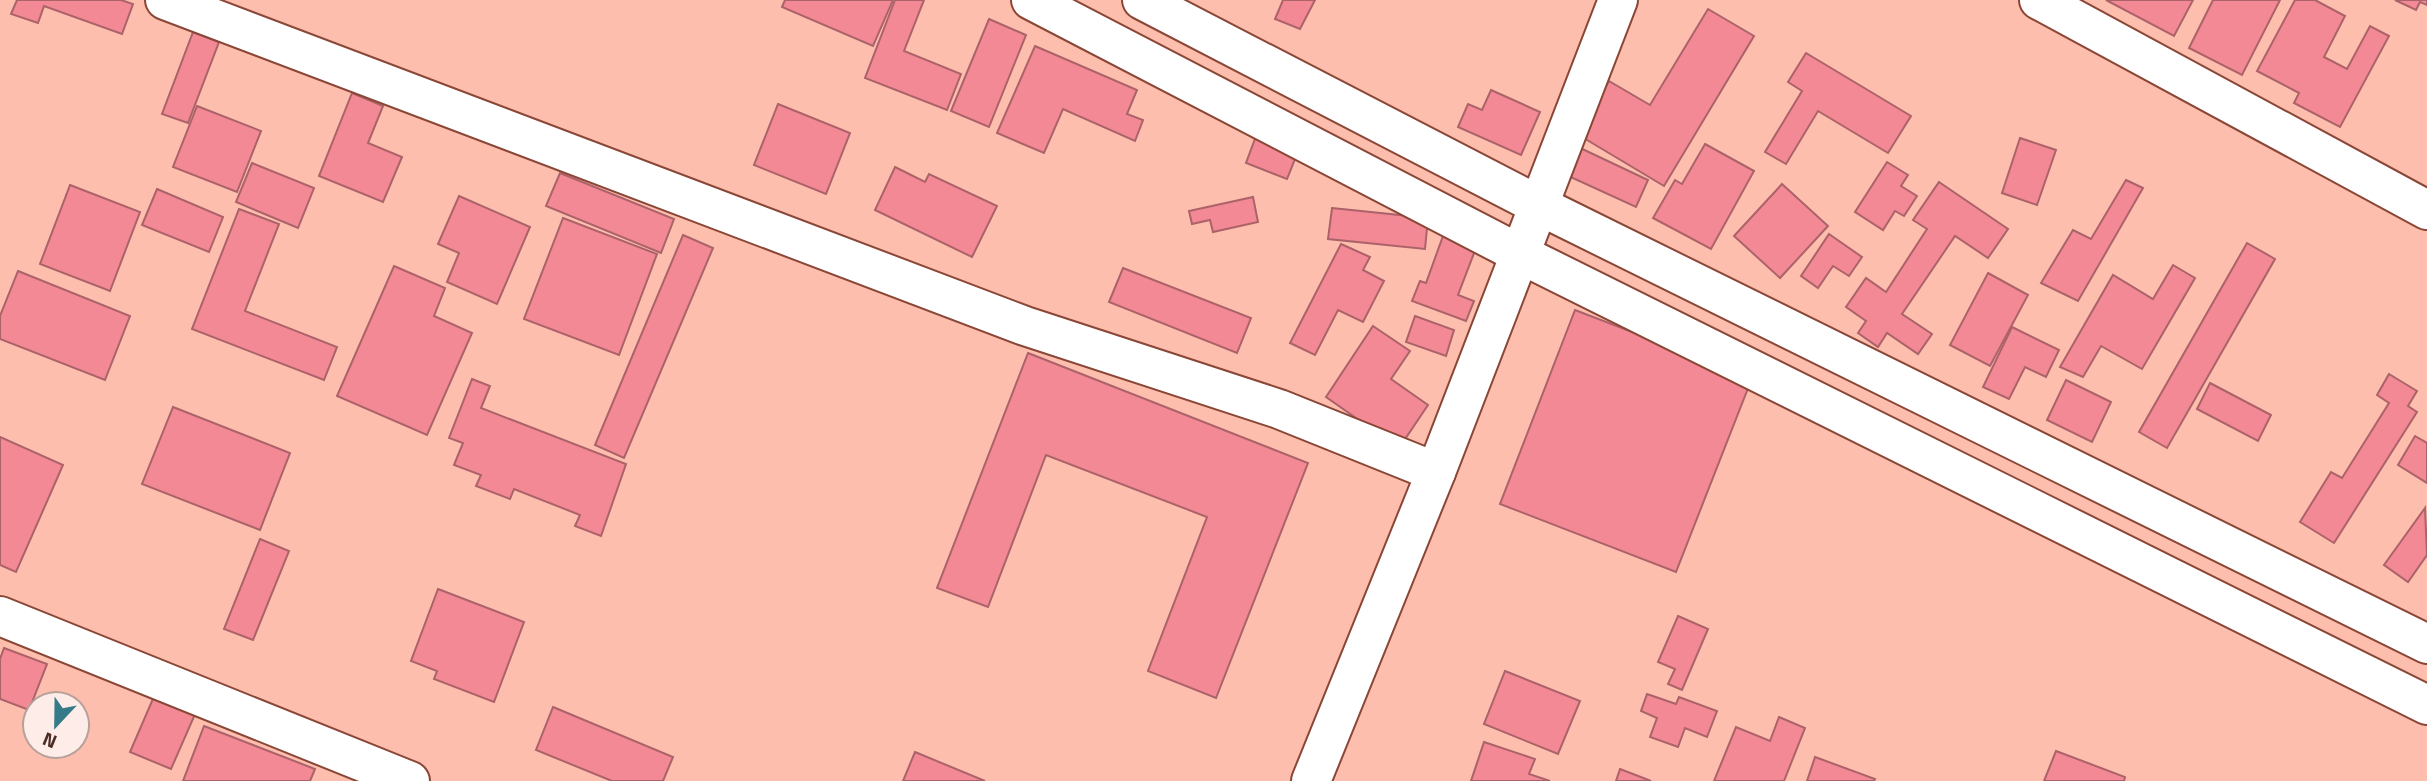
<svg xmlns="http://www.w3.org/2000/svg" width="2427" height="781" font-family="'Titillium Web',sans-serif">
	<rect width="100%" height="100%" fill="#febeae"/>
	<g fill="#f28994" stroke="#ac6269" stroke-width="2">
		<path d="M17,0h104l12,4 -11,30 -78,-28 -6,17 -27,-9z"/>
		<path d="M785,0h108l-20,46 -91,-39z"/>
		<path d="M895,0h29l-20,51 57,23 -14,36 -82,-32z"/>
		<path d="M1283,0h32l-15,29 -25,-10z"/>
		<path d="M2106,0h87l-19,36z"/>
		<path d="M2213,0h67l-38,75 -53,-27z"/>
		<path d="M2295,0h20l30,16 -21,41 23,12 23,-43 19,10 -49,91 -46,-24 5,-10 -42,-22z"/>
		<path d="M2395,0h32v5l-7,-3 -4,8z"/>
		<path d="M1708,9l46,27 -90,150 -87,-52 32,-53 41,24z"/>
		<path d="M989,19l37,16 -37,92 -38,-16z"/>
		<path d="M193,32l26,10 -31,81 -26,-9z"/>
		<path d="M1035,46l102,44 -10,24 16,6 -8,21 -72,-32 -19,44 -47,-20z"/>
		<path d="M1806,53l105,63 -23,37 -70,-42 -32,53 -21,-12 37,-61 -14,-9z"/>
		<path d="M1491,90l49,22 -19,43 -63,-28 10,-23 14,6z"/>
		<path d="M352,93l31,13 -15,37 34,14 -19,45 -64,-26z"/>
		<path d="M778,104l72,29 -24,61 -72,-29z"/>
		<path d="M197,106l64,25 -24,61 -64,-25z"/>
		<path d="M1259,128l42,16 -14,35 -41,-16z"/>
		<path d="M2020,138l36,12 -19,55 -35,-12z"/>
		<path d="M1705,144l49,27 -43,78 -58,-31 22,-38 7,4z"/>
		<path d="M1576,146l72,34 -12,27 -72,-33z"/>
		<path d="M1887,162l21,13 -7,11 16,10 -13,20 -9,-5 -12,19 -28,-18z"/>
		<path d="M252,163l62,25 -16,40 -62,-26z"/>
		<path d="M895,167l30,15 4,-8 68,32 -25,51 -97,-47z"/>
		<path d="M560,173l114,46 -13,34 -115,-47z"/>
		<path d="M2126,180l17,8 -65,113 -37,-18 32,-53 18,9z"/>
		<path d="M1939,182l69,47 -20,29 -33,-22 -53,78 30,20 -14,20 -31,-21 -9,14 -20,-14 8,-12 -20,-14 20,-29 20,14 41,-63 -14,-9z"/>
		<path d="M1782,184l46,42 -48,52 -46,-42z"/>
		<path d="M70,185l70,27 -30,79 -70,-27z"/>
		<path d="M157,189l66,28 -14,35 -67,-27z"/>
		<path d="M459,196l71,31 -33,77 -50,-22 12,-29 -21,-9z"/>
		<path d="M1253,197l5,25 -45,10 -3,-12 -18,4 -3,-13z"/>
		<path d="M1332,208l96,10 -3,31 -97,-10z"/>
		<path d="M239,209l40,15 -34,87 92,36 -13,33 -132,-51z"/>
		<path d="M563,218l94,36 -38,101 -95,-36z"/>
		<path d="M1829,234l33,23 -13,19 -16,-10 -15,22 -17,-12z"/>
		<path d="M683,235l30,13 -89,210 -29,-13z"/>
		<path d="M1443,236l33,12 -18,47 16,6 -8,20 -54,-20 8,-20 6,2z"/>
		<path d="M2247,243l28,16 -108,189 -28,-16z"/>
		<path d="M1341,244l29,13 -7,13 21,11 -21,41 -25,-12 -23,45 -25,-12z"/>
		<path d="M2173,265l22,13 -53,91 -41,-23 -18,31 -23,-10 53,-92 40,24z"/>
		<path d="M394,266l51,22 -11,28 38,17 -45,102 -90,-39z"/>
		<path d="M1123,268l128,50 -14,35 -128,-51z"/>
		<path d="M18,271l112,45 -25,64 -105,-41v-23z"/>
		<path d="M1988,273l40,22 -38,71 -40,-21z"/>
		<path d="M1575,310l177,68 -76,194 -176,-68z"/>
		<path d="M1415,316l39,14 -8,26 -40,-14z"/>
		<path d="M1373,326l37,25 -19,28 37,26 -29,43 -73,-51z"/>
		<path d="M2012,327l47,23 -13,27 -21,-10 -16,32 -26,-12z"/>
		<path d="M1028,353l280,110 -92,235 -68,-27 59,-154 -161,-62 -58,152 -51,-19z"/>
		<path d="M2389,374l28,17 -9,15 9,6 -83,131 -34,-21 31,-50 11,6 47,-75 -12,-8z"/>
		<path d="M472,379l18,7 -9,22 145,56 -25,72 -26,-10 5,-11 -66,-26 -4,10 -34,-13 5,-11 -27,-10 9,-22 -14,-5z"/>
		<path d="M2066,380l45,22 -19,40 -45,-22z"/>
		<path d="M2210,383l61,32 -13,26 -61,-32z"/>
		<path d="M173,407l117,46 -30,77 -118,-46z"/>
		<path d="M2415,436l12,7v40l-29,-18z"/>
		<path d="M0,437l63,28 -47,107 -16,-7z"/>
		<path d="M2425,508l2,47 -19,27 -24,-17z"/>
		<path d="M260,539l29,12 -36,89 -29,-11z"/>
		<path d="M438,589l86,33 -30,80 -60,-23 3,-8 -26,-10z"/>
		<path d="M1678,616l30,13 -26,61 -14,-6 7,-15 -17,-7z"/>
		<path d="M4,648l43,16 -18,46 -29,-11v-40z"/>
		<path d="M1505,671l75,30 -22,53 -74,-30z"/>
		<path d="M155,694l41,18 -25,57 -41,-17z"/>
		<path d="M1647,694l29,10 3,-7 38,14 -10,26 -22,-9 -7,19 -28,-10 7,-19 -16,-7z"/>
		<path d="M553,707l120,50 -10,24h-51l-76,-31z"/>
		<path d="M1779,717l26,11 -21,53h-70l22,-54 34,14z"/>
		<path d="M204,726l111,43 -5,12h-127z"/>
		<path d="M1484,742l51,17 -6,15 21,7h-79z"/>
		<path d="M2056,751l69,26 -1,4h-80z"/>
		<path d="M915,752l70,29h-82z"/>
		<path d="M1815,757l60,22 -1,2h-67z"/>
		<path d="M1620,769l31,12h-35z"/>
	</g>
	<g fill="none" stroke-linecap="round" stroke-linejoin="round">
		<defs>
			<g id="minor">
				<path d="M165,0l860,326 254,83 157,63"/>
				<path d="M2039,0l388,210"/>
				<path d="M0,616l410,165"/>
				<path d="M1311,781l125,-309 182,-472"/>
			</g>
			<g id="tertiary">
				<path d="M1031,0l491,255 905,450"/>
				<path d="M1142,0l398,206 887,438"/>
			</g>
		</defs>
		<use href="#minor" stroke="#8a4636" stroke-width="42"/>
		<use href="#tertiary" stroke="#8a4636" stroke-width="42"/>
		<use href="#minor" stroke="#fff" stroke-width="38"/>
		<use href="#tertiary" stroke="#fff" stroke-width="38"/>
	</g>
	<g transform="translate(56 725) rotate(202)"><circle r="33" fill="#fdece7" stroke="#b6a09a" stroke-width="2"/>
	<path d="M0-5L12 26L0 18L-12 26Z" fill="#357a89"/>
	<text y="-10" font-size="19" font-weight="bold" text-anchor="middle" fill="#4c2d26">N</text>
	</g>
</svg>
